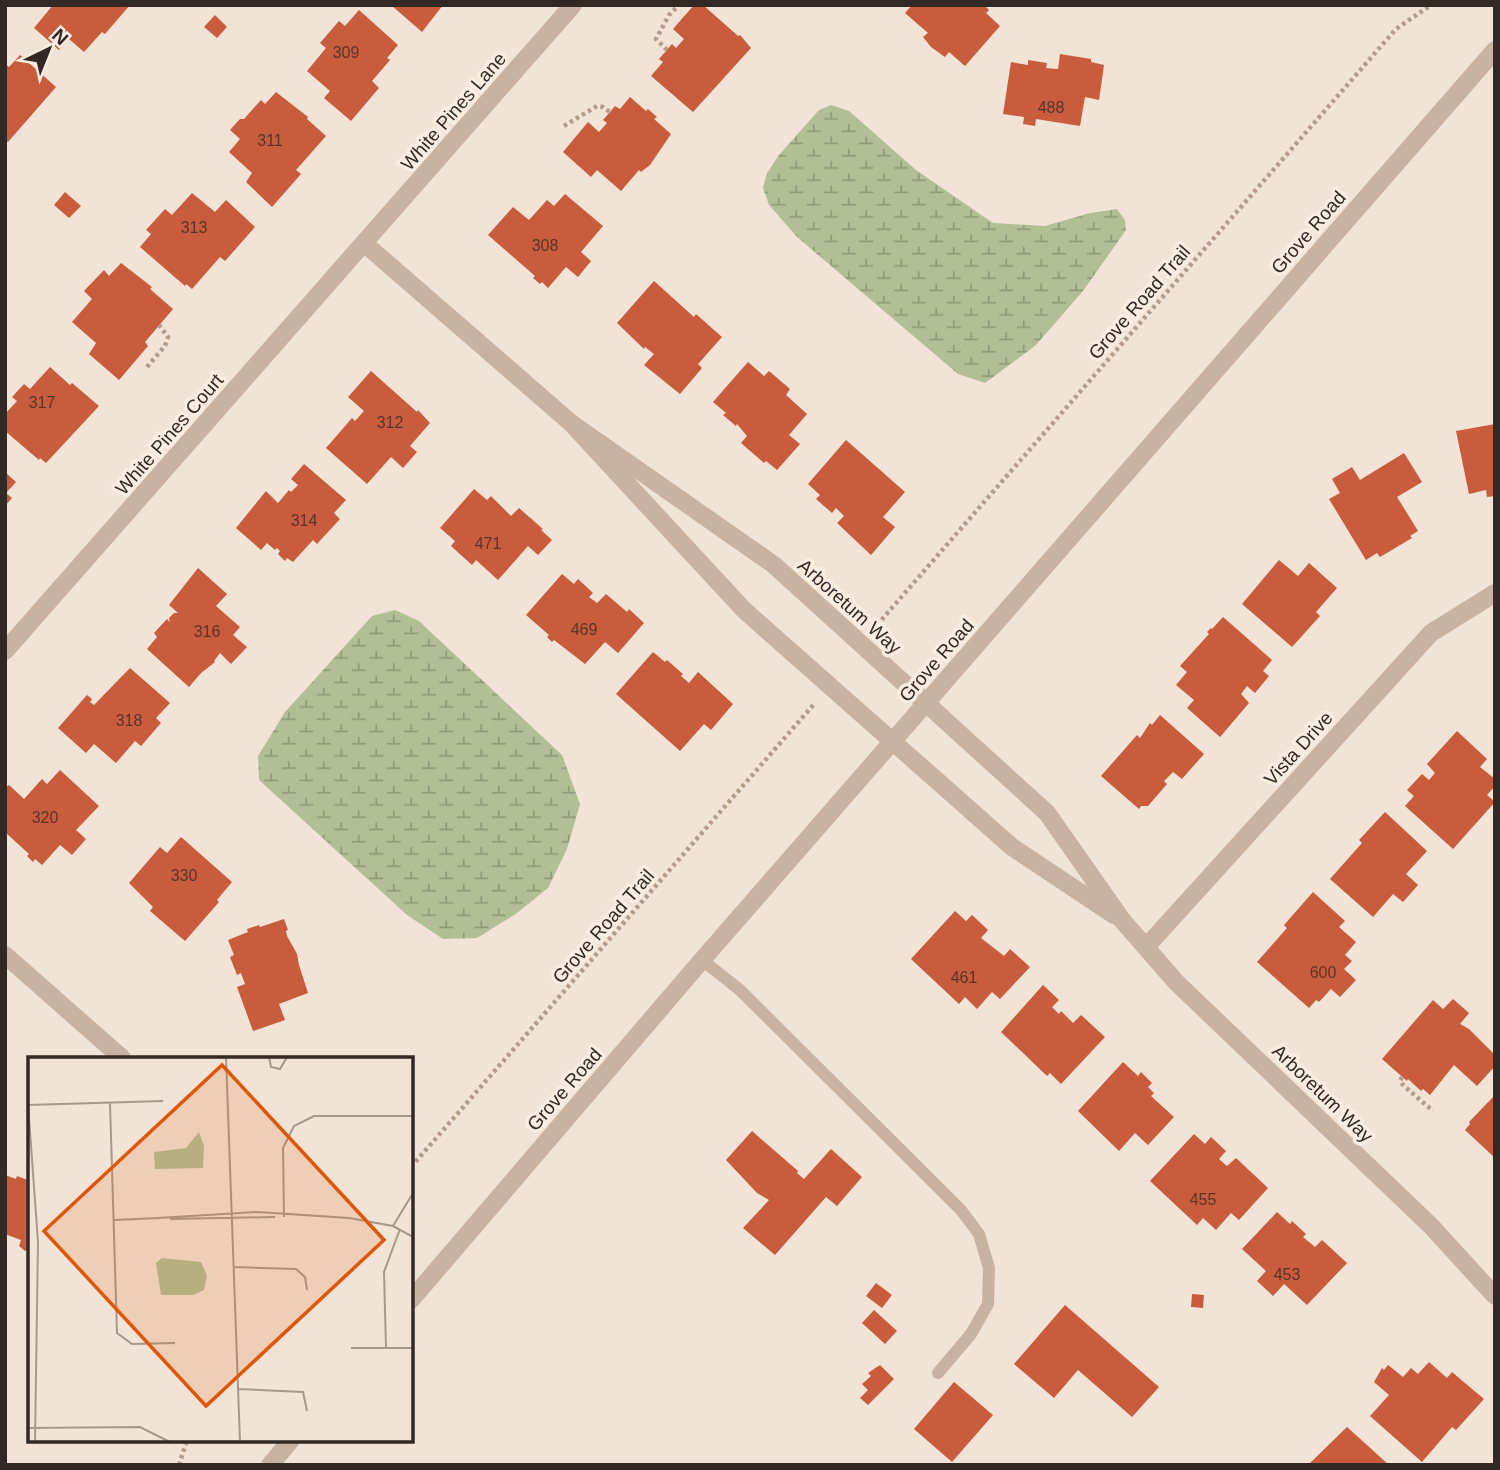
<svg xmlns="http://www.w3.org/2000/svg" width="1500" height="1470" font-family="Arial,sans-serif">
	<defs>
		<pattern id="wetland-marsh" width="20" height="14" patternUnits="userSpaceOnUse" patternTransform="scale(1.75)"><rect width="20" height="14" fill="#b2bf96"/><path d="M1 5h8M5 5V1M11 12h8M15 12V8" fill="none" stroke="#919b7a"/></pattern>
	</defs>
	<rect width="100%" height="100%" fill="#f1e3d5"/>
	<g fill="url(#wetland-marsh)">
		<path d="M831,105l18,6 67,59 77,53 52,3 45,-13 27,-4 8,11 1,10 -43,61 -47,54 -51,38 -27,-9 -161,-137 -28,-32 -6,-17 4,-15 12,-18 40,-45z"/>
		<path d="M395,610l24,11 143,134 18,49 -13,45 -19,39 -31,25 -40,25 -34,1 -36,-24 -148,-135 -1,-24 27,-44 87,-96z"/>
	</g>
	<g fill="#c85c3c">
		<path d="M53,5h77l-25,29 -3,-2 -18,20 -15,-13 -10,11 -25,-22z"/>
		<path d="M391,5h52l-21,27z"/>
		<path d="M694,5h9l35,31 2,-1 11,13 -58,64 -42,-36 12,-14 -4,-3 13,-15 4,4 8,-9 -11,-10z"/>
		<path d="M912,5h72l5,5 -3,3 14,13 -35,40 -16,-14 -4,5 -14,-10 -8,-10 5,-4 -23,-20z"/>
		<path d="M359,10l39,35 -11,13 3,2 -18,21 7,7 -28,33 -27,-23 6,-7 -23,-20 19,-23 -6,-5 19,-22 6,5z"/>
		<path d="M215,15l12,12 -10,11 -13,-11z"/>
		<path d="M1060,54l31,5v3l13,3 -5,35 -14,-3 -5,29 -44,-7 -1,7 -12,-2 1,-7 -21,-3 8,-52 17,3v-5l19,3 -1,5 12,1z"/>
		<path d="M20,55l36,32 -48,55 -3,-2v-76l4,3z"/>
		<path d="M276,92l32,25 -1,2 19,17 -30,34 5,4 -29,33 -26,-25 6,-9 -23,-21 11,-13 -10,-9 10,-11h4l17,-19 4,4z"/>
		<path d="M630,97l16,14 2,-2 9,8 -3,2 17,15 -21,31 -9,7 -2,-2 -18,21 -24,-21 -6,7 -28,-25 25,-30 11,10 8,-9 -4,-3 12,-14 5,3z"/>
		<path d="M65,192l16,14 -12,12 -15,-13z"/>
		<path d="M192,193l23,19 11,-12 29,27 -30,34 -5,-4 -28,32 -6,-5 -1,2 -45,-39 11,-13 -5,-4 19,-21 7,6z"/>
		<path d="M565,194l38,32 -22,26 10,9 -13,16 -12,-10 -18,21 -6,-6 -2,2 -7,-6 2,-2 -47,-41 25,-28 16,13 18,-20 7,6z"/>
		<path d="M121,263l31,24 -2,2 23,20 -28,33 3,4 -29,34 -30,-26 7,-11 -24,-21 20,-23 -8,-8 20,-21 5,6z"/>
		<path d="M654,281l40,36 2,-3 26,23 -24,27 4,4 -22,26 -36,-29 10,-11 -9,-7 -1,2 -27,-26z"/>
		<path d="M748,362l16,14 5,-5 21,18 -4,6 21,19 -18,21 11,9 -23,26 -11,-9 -2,2 -23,-20 6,-7 -10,-12 -1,2 -13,-11 3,-2 -13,-11z"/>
		<path d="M50,367l20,18 2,-2 27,23 -53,57 -6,-5 -1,2 -34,-29v-17l12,-13 -5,-4 12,-13 6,5z"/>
		<path d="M371,371l46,41 1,-2 12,13 -20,23 7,6 -14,16 -12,-11 -24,27 -41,-36 26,-30 3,3 9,-10 -16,-14z"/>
		<path d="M1495,424v72l-8,1 -1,-7 -17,4 -13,-63z"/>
		<path d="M846,440l59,52 -22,25 12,10 -24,28 -34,-32 7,-7 -8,-8 -4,5 -16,-14 4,-4 -12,-11z"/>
		<path d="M1404,453l18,29 -25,15 21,34 -8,5 2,2 -32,19 -3,-4 -11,7 -37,-61 11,-6 -8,-14 20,-12 8,13z"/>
		<path d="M304,464l42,36 -12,13 6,6 -23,25 -4,-4 -20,22 -6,-4 -2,3 -7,-7 2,-3 -3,-3 -2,2 -8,-7 -6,7 -25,-22 30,-37 12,12 11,-13 2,2 7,-7 -7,-6z"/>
		<path d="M5,472l11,10 -10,11 6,5 -7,8z"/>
		<path d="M474,489l13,11 4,-4 20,20 8,-8 24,21 -2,1 11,10 -14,15 -10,-9 -30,34 -22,-20 -4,5 -21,-19 4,-5 -15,-13z"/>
		<path d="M1279,560l19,16 11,-13 28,25 -21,24 4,4 -28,31 -50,-43z"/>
		<path d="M198,568l29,26 -11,12 24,21 -7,8 14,12 -16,17 -11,-11 -6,8 1,1 -14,11 -12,14 -42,-38 10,-12 -3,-4 13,-14 3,3 -1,-4 5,-5h4l-9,-8z"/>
		<path d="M562,574l12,10 4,-5 15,14 -4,4 8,6 9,-9 21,18 2,-3 15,14 -26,30 -13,-11 -20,22 -31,-24 -2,2 -5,-5 2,-2 -23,-20z"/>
		<path d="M1223,617l49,43 -9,11 6,5 -14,17 -8,-7 -6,8 8,9 -29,34 -33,-29 7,-8 -18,-15 11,-13 -7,-6 29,-32 -2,-2 4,-4 1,1z"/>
		<path d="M653,652l12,10 2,-2 16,14 -2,2 8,7 9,-11 35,32 -22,26 -7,-6 -24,27 -64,-57z"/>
		<path d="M130,668l40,35 -14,15 5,5 -20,23 -6,-5 -19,22 -22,-19 -8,9 -28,-25 29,-33 5,4 -2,3 4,3z"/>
		<path d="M1160,715l44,39 -22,25 -9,-7 -9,9 3,3 -19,22h-7l-2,3 -38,-33 36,-41 3,3 10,-15 2,2z"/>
		<path d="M1457,731l30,28 -7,8 15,12v7l-8,9 8,7 -42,47 -48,-43 9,-10 -7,-6 15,-16 7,6 6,-7 -8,-9z"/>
		<path d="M60,770l39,36 -23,24 10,9 -14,16 -12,-10 -18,20 -7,-6 -2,3 -6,-6 2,-2 -24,-22v-44l4,-3 15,14 18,-20 5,5z"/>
		<path d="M1385,812l42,39 -21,23 12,11 -15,17 -10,-8 -20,23 -43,-38 32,-36 -3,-3z"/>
		<path d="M181,837l51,45 -15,18 2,2 -34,39 -35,-30 3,-4 -24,-24 31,-36 7,6z"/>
		<path d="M1313,892l32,29 -6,6 17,15 -11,13 7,6 -8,8 12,11 -16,17 -9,-8 -12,13 -3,-2 -7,8 -52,-46 30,-34 -3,-3z"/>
		<path d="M955,911l11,10 6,-6 16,15 -7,8 23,18 6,-7 20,18 -30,32 -8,-7 -15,17 -12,-12 -6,7 -48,-45z"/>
		<path d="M284,919l4,11 -2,1 1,5 10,18 2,11 9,28 -29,11 6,16 -32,11 -16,-44 8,-3 -4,-11 -4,2 -7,-18 4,-2 -6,-15 20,-8 -1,-3 12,-4 1,2z"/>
		<path d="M1043,985l16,15 -7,7 7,7 2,-3 12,12 8,-8 24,22 -44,47 -11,-11 -3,3 -46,-44z"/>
		<path d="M1453,999l16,14 -9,11 9,5 26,26v11l-18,20 -23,-21 -24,30 -7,-6 -2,2 -13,-12 -1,2 -25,-22 51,-59 10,9z"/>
		<path d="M1123,1062l15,14 3,-4 11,11 -4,4 6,6 -3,3 23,21 -26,28 -13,-12 -16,18 -41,-40z"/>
		<path d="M1495,1095v63l-30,-28 5,-6 -1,-2z"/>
		<path d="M752,1131l46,40 -1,2 7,6 27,-30 31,28 -25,29 -11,-9 -51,58 -32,-27 26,-28 -12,-7 -31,-33z"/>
		<path d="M1194,1134l11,10 6,-7 15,14 -7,8 8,7 9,-8 32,30 -29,32 -8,-7 -15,17 -13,-12 -6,7 -47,-44z"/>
		<path d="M5,1175l11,4 1,-3 13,5v68l-5,2 -6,-5 2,-6 -16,-6z"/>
		<path d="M1277,1212l13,12 2,-3 14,13 -3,3 12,10 7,-7 25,23 -40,42 -23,-21 -11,12 -16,-15 9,-10 -24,-22z"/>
		<path d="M876,1283l16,12 -10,13 -16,-12z"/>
		<path d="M1192,1294l12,1 -1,13 -12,-1z"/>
		<path d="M1065,1305l94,82 -27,30 -54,-47 -24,28 -40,-34z"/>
		<path d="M874,1310l23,21 -12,13 -23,-21z"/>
		<path d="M1429,1362l18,16 5,-6 32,27 -28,31 -4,-3 -30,35 -52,-46 19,-21 -15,-13 8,-14 2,2 4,-5 15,12 8,-9 7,6z"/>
		<path d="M880,1365l14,14 -26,26 -8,-7 8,-8 -6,-6 9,-8 -3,-3z"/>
		<path d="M954,1382l39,33 -41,47 -38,-33z"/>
		<path d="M1347,1427l42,38h-81z"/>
	</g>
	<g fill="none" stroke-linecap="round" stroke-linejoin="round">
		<g stroke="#b49c8c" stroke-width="4.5" stroke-dasharray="3.5 3.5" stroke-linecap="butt">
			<path d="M667,50l-11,-11 13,-24 8,-8"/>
			<path d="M564,126l33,-20 6,1 7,5"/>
			<path d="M147,367l18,-21 3,-9 -9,-12"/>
			<path d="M877,625l519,-596 35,-24"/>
			<path d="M1402,1077l-2,4 3,4 30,26"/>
			<path d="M411,1167l404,-464"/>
			<path d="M179,1465l8,-25"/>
		</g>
		<path stroke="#c8b3a2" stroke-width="12" d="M702,960l38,30 221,220 18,24 10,34 -1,36 -17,30 -33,39"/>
		<g stroke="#c8b3a2" stroke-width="18">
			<path d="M365,244l206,179 173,187 268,237 102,68"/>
			<path d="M571,423l203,142 273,248 75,107 54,62 255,244 64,70"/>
			<path d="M5,651l568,-646"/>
			<path d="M1146,947l285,-314 64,-40"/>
			<path d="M5,955l117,103"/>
		</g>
		<g stroke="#c8b3a2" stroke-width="18">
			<path d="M411,1300l291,-340 793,-910"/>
			<path d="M270,1465l21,-25"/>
		</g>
	</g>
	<g text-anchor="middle" stroke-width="7" stroke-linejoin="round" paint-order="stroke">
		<g font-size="16" fill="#58362a">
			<text x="346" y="58">309</text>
			<text x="1051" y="113">488</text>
			<text x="270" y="146">311</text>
			<text x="194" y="233">313</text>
			<text x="545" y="251">308</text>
			<text x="42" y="408">317</text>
			<text x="390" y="428">312</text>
			<text x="304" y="526">314</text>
			<text x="488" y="549">471</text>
			<text x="584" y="635">469</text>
			<text x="207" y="637">316</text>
			<text x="129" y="726">318</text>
			<text x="45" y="823">320</text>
			<text x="184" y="881">330</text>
			<text x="1323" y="978">600</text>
			<text x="964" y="983">461</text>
			<text x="1203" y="1205">455</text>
			<text x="1287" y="1280">453</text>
		</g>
		<g font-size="19" fill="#332924" stroke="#f9ede1">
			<text transform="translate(453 111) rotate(-49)" y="7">White Pines Lane</text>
			<text transform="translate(1308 232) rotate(-49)" y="7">Grove Road</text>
			<text transform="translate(1139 302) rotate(-49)" y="7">Grove Road Trail</text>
			<text transform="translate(169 434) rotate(-49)" y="7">White Pines Court</text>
			<text transform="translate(850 606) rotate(42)" y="7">Arboretum Way</text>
			<text transform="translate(936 660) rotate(-49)" y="7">Grove Road</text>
			<text transform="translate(1298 748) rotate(-48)" y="7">Vista Drive</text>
			<text transform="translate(603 926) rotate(-49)" y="7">Grove Road Trail</text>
			<text transform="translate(564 1089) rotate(-49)" y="7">Grove Road</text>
			<text transform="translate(1323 1093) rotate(44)" y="7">Arboretum Way</text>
		</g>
	</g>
	<g transform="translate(28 1057)">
		<rect width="385" height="385" fill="#f1e3d5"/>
		<path d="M171,75l5,14 -1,22 -48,1 -1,-17 32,-4zM134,201l39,4 6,14 -3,14 -11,5h-32l-5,-32z" fill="#b2bf96"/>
		<path fill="none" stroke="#a5998e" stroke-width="2" d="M198,0l14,385M241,0l2,10 9,2 7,-12M82,46l7,230 15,11 43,-1M0,47l10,138 -3,200M0,48l135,-4M256,160l-1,-69 11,-22 20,-10h99M130,161l100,-6 91,6 44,8 20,11M142,162l105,-2M86,163l46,-2M365,169l20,-33M205,210l63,2 9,8 2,13M323,291h62M358,291l-2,-76 16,-43M210,332l65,3 4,19M0,371l112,-1 30,15"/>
		<path fill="#df570d" fill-opacity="0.15" stroke="#df570d" stroke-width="3.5" d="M194,8l162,175 -178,166 -162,-175z"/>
		<rect width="385" height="385" fill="none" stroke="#332924" stroke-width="3.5"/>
	</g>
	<rect width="1500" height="1470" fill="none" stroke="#332924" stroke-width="14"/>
	<g transform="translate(49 49) rotate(43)" stroke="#f9ede1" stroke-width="5" paint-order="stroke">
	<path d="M0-5L12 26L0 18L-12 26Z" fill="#332924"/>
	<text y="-10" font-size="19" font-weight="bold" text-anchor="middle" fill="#332924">N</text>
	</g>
</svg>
